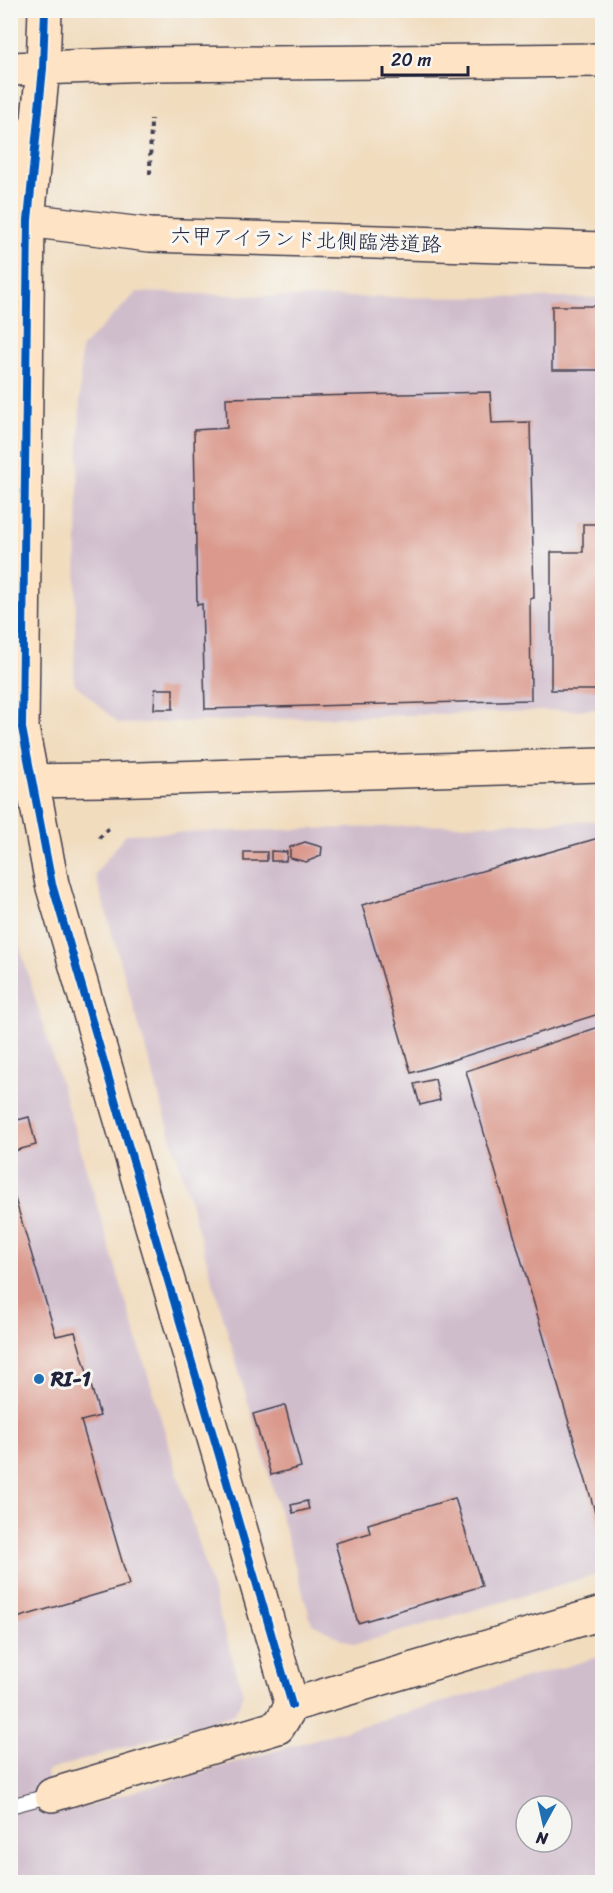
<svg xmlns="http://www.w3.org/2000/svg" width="613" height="1893" font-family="Sriracha,'Klee One',sans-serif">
	<rect width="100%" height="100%" fill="#f6f6f2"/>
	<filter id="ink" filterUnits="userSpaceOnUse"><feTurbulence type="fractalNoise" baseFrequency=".0167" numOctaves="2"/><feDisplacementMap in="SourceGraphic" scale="12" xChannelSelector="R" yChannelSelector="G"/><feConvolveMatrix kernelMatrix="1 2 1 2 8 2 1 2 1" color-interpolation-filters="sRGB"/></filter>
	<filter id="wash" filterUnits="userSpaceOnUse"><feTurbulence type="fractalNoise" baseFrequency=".008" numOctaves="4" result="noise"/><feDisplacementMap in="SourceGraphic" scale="24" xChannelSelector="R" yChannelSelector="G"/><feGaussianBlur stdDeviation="1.35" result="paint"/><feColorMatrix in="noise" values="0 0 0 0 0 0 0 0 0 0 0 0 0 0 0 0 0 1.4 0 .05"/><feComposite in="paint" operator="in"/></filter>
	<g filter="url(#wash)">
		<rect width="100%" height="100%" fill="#f1dcbe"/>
		<g fill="#d0bdcc" fill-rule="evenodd">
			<path d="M137,292l161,5 304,1v411l-483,15 -45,-41 7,-335z"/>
			<path d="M602,821v752l-248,72 -42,-21 -217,-750 31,-40z"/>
			<path d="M10,914l233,779 -2,10 -9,12 -186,56 11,43 545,-158v226h-591zM526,1806h36v36h-36z"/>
		</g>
		<g id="blocks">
			<g fill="#da998c">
				<rect x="552" y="306" width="50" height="64"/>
				<path d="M490,392l2,31 38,-1 4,176h-4l1,102 -326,9 -3,-105 -5,1 -3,-175 33,-2 -1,-30z"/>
				<path d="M583,524h19v166h-51v-138h32z"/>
				<path d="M155,689h18v20h-19z"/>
				<path d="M602,837v176l-191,60 -49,-168z"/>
				<path d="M305,842l17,5 -1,9 -15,6 -16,-4v-11z"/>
				<path d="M271,851l16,1 -1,9h-15z"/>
				<rect x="244" y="852" width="23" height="9"/>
				<path d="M602,1026v510l-136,-465z"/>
				<path d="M435,1079l5,21 -20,5 -6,-21z"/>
				<path d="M29,1117l7,28 -26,7v-30z"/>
				<path d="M10,1182l46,154 19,-4 25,84 -19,5 48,164 -119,35z"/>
				<path d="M285,1405l16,62 -30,8 -18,-61z"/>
				<path d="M455,1498l27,88 -124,37 -23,-80 35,-10 -2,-9z"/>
				<path d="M307,1501l2,8 -16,4 -2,-8z"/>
			</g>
		</g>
	</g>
	<g filter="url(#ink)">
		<use href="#blocks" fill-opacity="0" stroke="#413e4f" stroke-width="1.5"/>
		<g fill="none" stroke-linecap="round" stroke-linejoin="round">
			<defs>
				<path id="lane" d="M10,1806l42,-11"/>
				<g id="secondary">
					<path d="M45,10l-2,58 -15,152 -6,508 30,156 240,821"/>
					<path d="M10,69l142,-5 450,-4"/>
					<path d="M10,131l11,55"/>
					<path d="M10,218l140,17 452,14"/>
					<path d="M11,781l95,-1 496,-15"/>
					<path d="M52,1795l226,-68 14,-22 310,-92"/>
				</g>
			</defs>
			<use href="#lane" stroke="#413e4f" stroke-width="16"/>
			<use href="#secondary" stroke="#413e4f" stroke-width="36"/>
			<g stroke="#413e4f" stroke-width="4" stroke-dasharray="4.5 4.5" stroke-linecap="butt">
				<path d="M150,174l1,-55"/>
				<path d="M99,838l10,-10"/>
			</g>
			<use href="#lane" stroke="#fff" stroke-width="14"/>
			<use href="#secondary" stroke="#fee4c5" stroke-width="33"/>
			<defs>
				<path id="cycleway" d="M45,10l-2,58 -15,152 -6,508 30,156 240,821"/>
			</defs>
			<use href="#cycleway" stroke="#f6f6f2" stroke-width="11"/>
			<use href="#cycleway" stroke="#0057b8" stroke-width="8"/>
		</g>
	</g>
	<circle fill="#1f6fb2" stroke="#f6f6f2" stroke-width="2" cx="39" cy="1379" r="6"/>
	<g text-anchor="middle" stroke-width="6" stroke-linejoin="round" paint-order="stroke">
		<g font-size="21" fill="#22223b" stroke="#f6f6f2">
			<text transform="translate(306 240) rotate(2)" y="7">六甲アイランド北側臨港道路</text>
		</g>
		<g font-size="21" font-weight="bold" fill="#22223b" stroke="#f6f6f2" text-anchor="start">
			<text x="51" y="1386">RI-1</text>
		</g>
	</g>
	<rect width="613" height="1893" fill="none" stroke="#f6f6f2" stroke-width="36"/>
	<g transform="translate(544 1824) rotate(188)"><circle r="28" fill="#f6f6f2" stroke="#a1a1a9" stroke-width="1.5"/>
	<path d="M0-4.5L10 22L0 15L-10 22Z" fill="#1f6fb2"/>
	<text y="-9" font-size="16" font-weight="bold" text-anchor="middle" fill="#22223b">N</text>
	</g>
	<path d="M382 66v9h86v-9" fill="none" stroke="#22223b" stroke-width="3"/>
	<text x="391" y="66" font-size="18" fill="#22223b" stroke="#f6f6f2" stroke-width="4.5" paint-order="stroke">20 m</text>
</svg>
